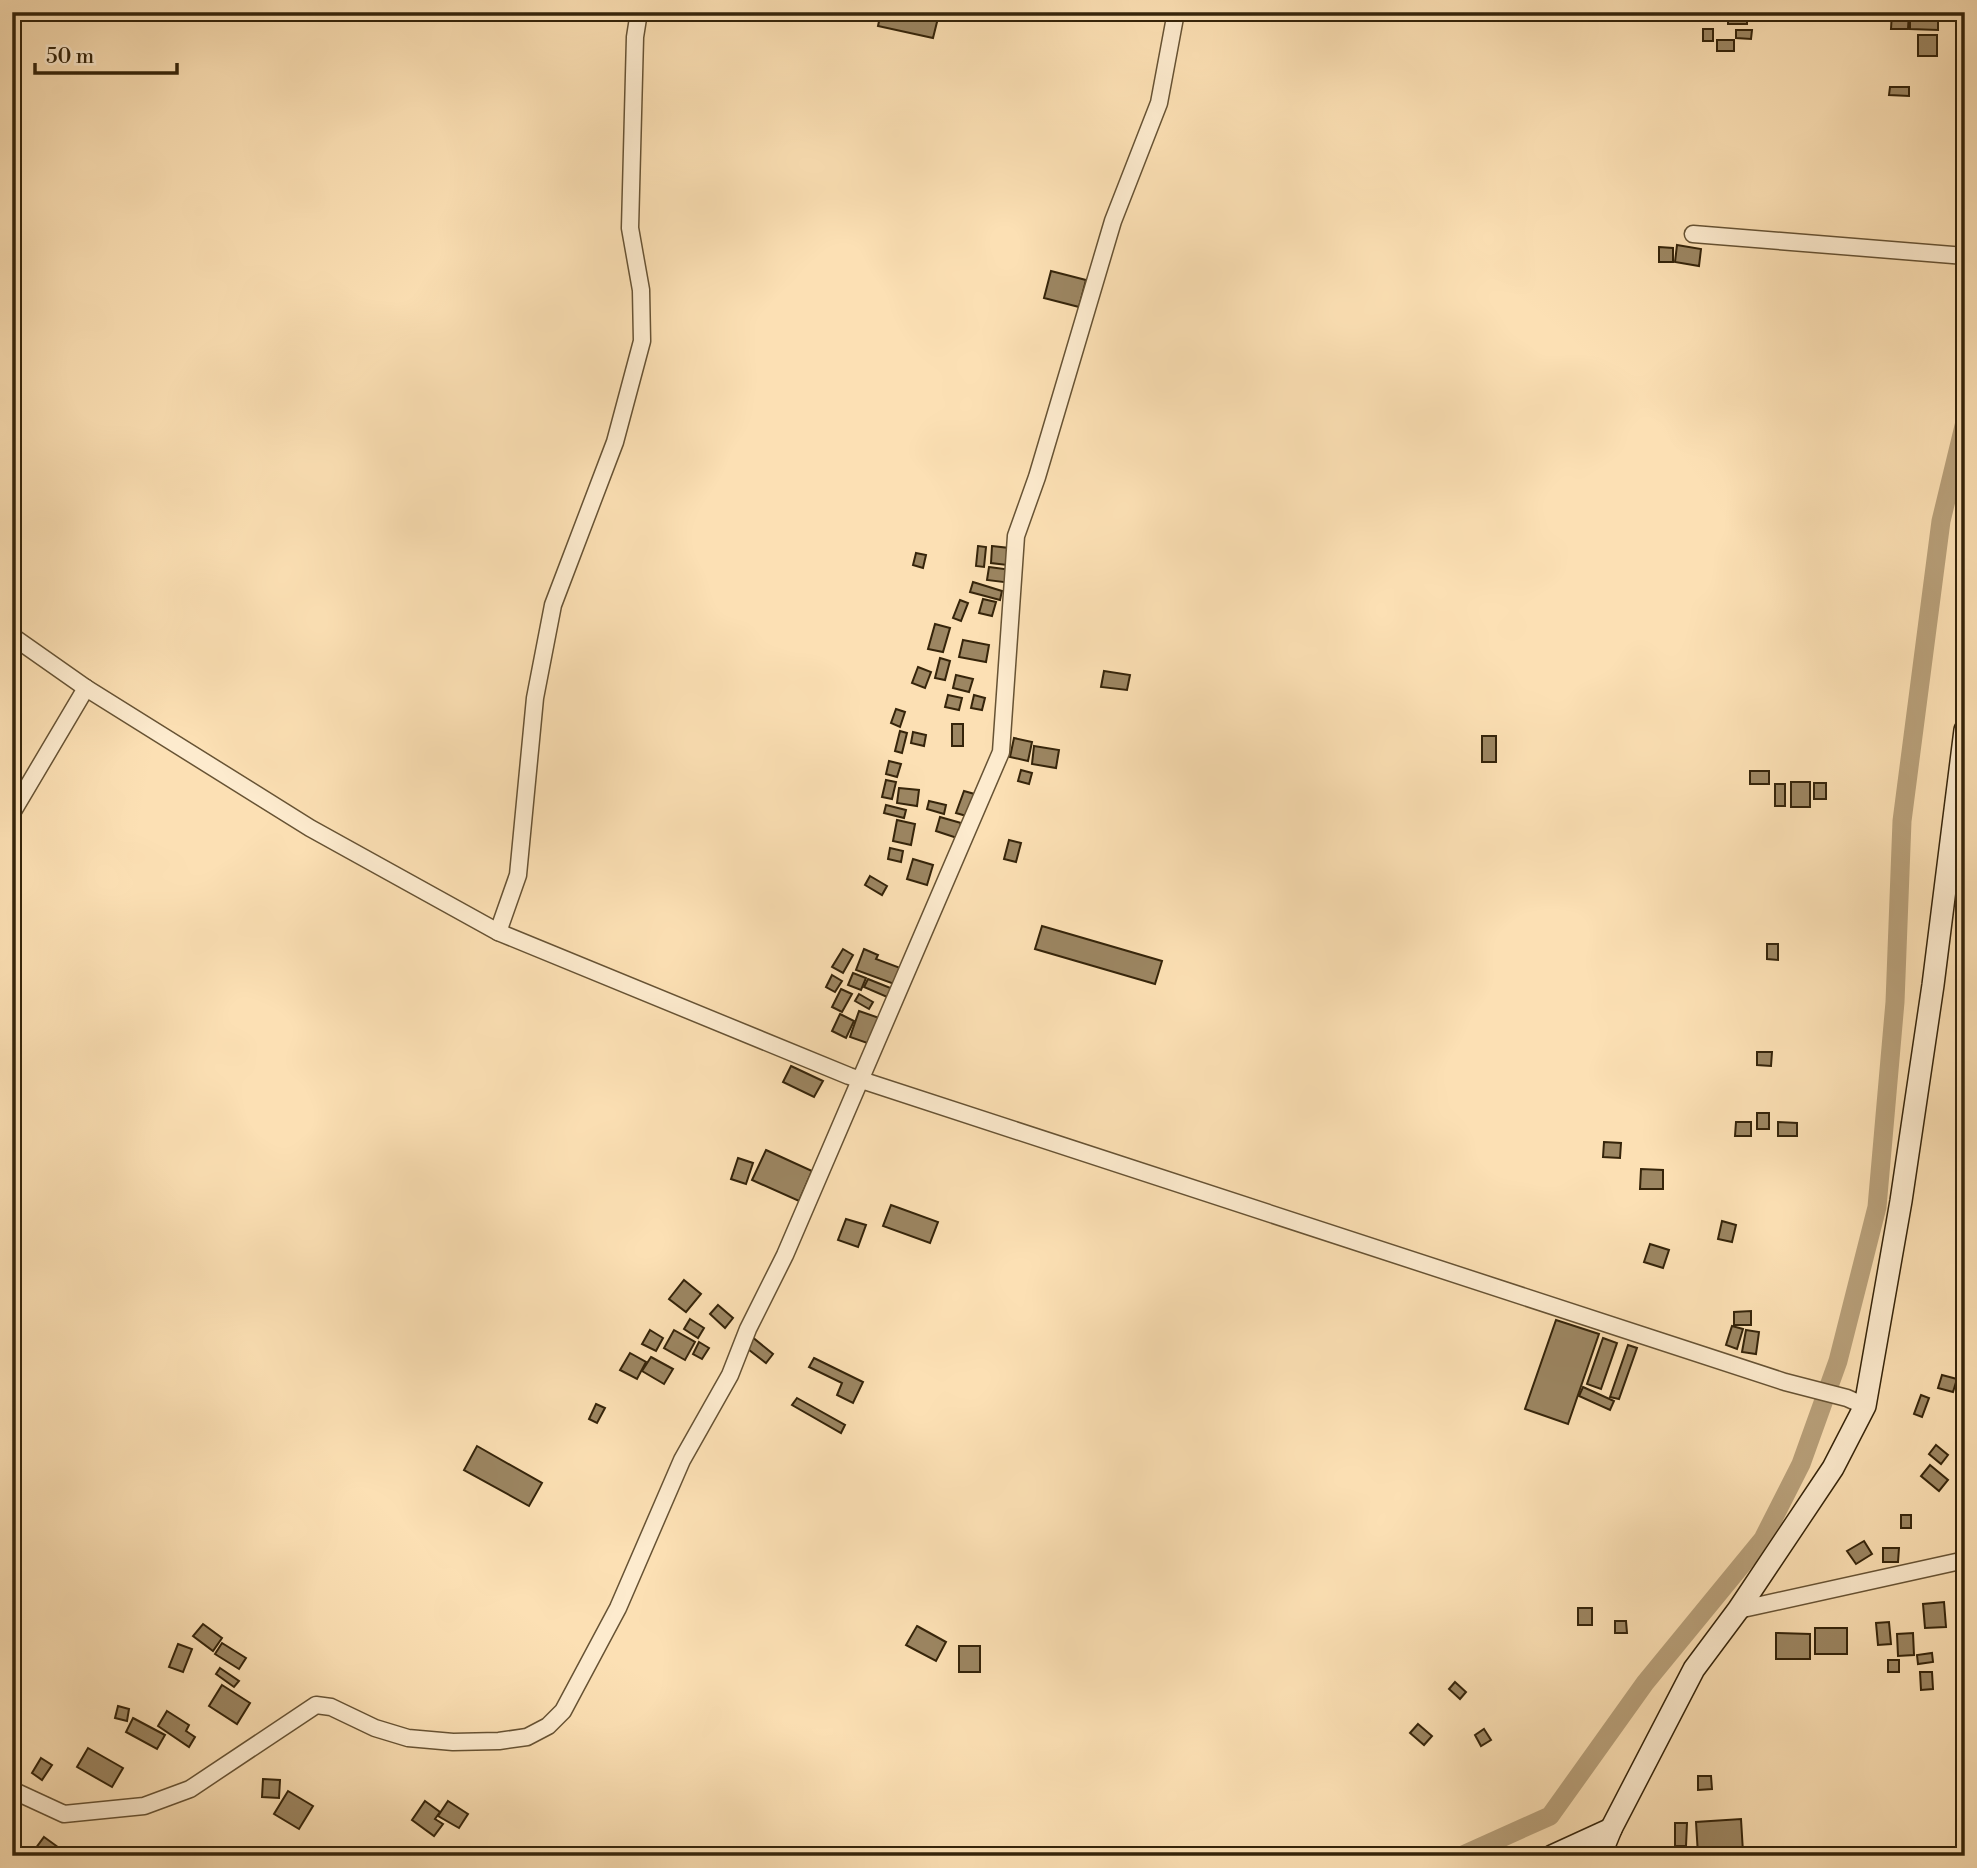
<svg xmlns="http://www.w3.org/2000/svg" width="1977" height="1868" font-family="'Libre Bodoni',serif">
	<rect width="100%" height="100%" fill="#fce0b4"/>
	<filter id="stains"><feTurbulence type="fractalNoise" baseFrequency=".00286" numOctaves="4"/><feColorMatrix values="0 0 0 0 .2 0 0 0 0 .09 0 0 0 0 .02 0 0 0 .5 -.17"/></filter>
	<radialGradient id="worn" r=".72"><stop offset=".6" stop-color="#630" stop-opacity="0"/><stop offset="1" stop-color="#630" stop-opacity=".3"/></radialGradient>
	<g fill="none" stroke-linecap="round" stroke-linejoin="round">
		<path stroke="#b8a07a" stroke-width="19" d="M1461,1856l89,-40 95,-133 118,-144 38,-75 37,-103 39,-154 18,-205 7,-181 39,-300 24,-99"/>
	</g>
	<g fill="#9c8662" stroke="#35240a" stroke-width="2">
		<path d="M881,12h31l26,6 -5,20 -55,-12z"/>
		<path d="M1892,12h17l-1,17h-17z"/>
		<path d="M1910,12h28v18l-28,-1z"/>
		<path d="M1728,14l19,1v9h-19z"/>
		<rect x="1703" y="29" width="10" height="12"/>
		<path d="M1736,30h16l-1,9 -15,-1z"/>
		<rect x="1918" y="35" width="19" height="21"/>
		<rect x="1717" y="40" width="17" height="11"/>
		<path d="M1890,87h19v9l-20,-1z"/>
		<path d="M1677,245l24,4 -2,17 -24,-4z"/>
		<path d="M1659,247l14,1v14h-14z"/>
		<path d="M1051,271l35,9 -7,27 -35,-9z"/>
		<path d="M978,546l8,1 -2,20 -8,-1z"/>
		<path d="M992,546l17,2 -2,17 -16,-2z"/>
		<path d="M916,553l10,2 -3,13 -10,-3z"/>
		<path d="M989,567l23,3 -1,13 -24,-3z"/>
		<path d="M973,582l29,9 -2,9 -30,-8z"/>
		<path d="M983,599l13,3 -4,14 -13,-3z"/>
		<path d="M960,600l8,3 -7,18 -8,-3z"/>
		<path d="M935,624l15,4 -7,24 -15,-3z"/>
		<path d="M963,640l26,5 -3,17 -27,-5z"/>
		<path d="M940,658l10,3 -5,19 -10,-2z"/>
		<path d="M918,667l13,5 -6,16 -13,-5z"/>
		<path d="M1104,671l26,4 -3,15 -26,-3z"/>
		<path d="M956,675l17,4 -4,13 -16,-4z"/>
		<path d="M948,695l14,3 -3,12 -14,-3z"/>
		<path d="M974,695l11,3 -3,12 -11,-2z"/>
		<path d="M896,709l9,3 -5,15 -9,-4z"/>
		<rect x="952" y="724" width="11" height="22"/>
		<path d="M900,731l7,2 -5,20 -7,-2z"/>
		<path d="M913,732l13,3 -2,11 -13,-3z"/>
		<rect x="1482" y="736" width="14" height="26"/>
		<path d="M1014,738l18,4 -4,19 -18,-4z"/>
		<path d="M1034,746l25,4 -3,18 -24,-4z"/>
		<path d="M889,761l12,3 -4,13 -11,-3z"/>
		<path d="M1021,770l11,3 -3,11 -11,-3z"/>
		<rect x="1750" y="771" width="19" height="13"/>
		<path d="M886,780l10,2 -4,17 -10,-2z"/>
		<rect x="1791" y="782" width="19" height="25"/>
		<rect x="1814" y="783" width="12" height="16"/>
		<rect x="1775" y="784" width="10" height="22"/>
		<path d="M899,788l20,2 -2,16 -20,-3z"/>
		<path d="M964,791l14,4 -8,22 -14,-4z"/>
		<path d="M929,801l17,4 -2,9 -17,-5z"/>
		<path d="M886,805l20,5 -2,8 -20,-5z"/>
		<path d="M940,817l21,6 -4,15 -21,-7z"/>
		<path d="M897,820l18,4 -4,21 -18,-4z"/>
		<path d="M1009,840l12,3 -5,19 -12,-3z"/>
		<path d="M890,848l13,3 -2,11 -13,-3z"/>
		<path d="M913,859l20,6 -6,20 -20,-6z"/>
		<path d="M870,876l17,10 -5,9 -17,-10z"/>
		<path d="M1042,926l120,35 -7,23 -120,-35z"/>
		<path d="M1767,944h11v16l-11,-1z"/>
		<path d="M843,949l10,6 -10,18 -11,-6z"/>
		<path d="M864,949l14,6 -2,4 27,10 -6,16 -41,-15z"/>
		<path d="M853,973l13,5 -5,12 -13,-5z"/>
		<path d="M832,975l10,6 -7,11 -9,-5z"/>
		<path d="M868,979l30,12 -4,9 -30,-13z"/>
		<path d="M841,989l11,5 -10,18 -10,-5z"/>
		<path d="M859,994l14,8 -4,7 -14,-8z"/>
		<path d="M859,1011l23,8 -9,26 -23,-8z"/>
		<path d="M840,1014l14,7 -8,17 -14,-7z"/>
		<path d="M1757,1052h15l-1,14 -14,-1z"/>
		<path d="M791,1066l32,15 -9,16 -31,-15z"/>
		<rect x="1757" y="1113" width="12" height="16"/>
		<path d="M1736,1122h15v14h-16z"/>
		<path d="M1778,1122l19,1v13h-19z"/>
		<path d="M1604,1142l17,1 -1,15 -17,-1z"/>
		<path d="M766,1150l46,21 -13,30 -47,-21z"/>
		<path d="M738,1158l15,5 -7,21 -15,-5z"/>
		<path d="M1641,1169l22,1v19h-23z"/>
		<path d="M891,1205l47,17 -8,21 -47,-17z"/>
		<path d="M846,1219l20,6 -8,22 -20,-7z"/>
		<path d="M1722,1221l14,4 -4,17 -14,-3z"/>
		<path d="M1650,1244l19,6 -6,18 -19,-6z"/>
		<path d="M684,1280l17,14 -15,18 -17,-13z"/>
		<path d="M718,1305l15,13 -8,10 -15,-14z"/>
		<path d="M1751,1311v14h-17v-13z"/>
		<path d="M690,1319l14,9 -6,10 -14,-9z"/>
		<path d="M1556,1320l43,14 -31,90 -43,-15z"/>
		<path d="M1732,1326l11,3 -6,20 -11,-4z"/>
		<path d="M650,1330l13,8 -7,13 -14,-7z"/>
		<path d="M674,1330l21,12 -10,18 -21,-12z"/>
		<path d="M1746,1330l13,2 -3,22 -14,-2z"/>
		<path d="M751,1336l22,18 -7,9 -22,-17z"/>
		<path d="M1603,1338l14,5 -16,46 -14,-5z"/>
		<path d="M699,1342l10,6 -7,11 -9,-5z"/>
		<path d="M1628,1345l9,3 -18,51 -9,-2z"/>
		<path d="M630,1353l16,9 -9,17 -17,-9z"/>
		<path d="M651,1357l22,12 -9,15 -22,-13z"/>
		<path d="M814,1358l49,24 -10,21 -16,-8 5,-12 -33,-16z"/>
		<path d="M1942,1375l15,4 -4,13 -15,-4z"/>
		<path d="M1583,1387l31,14 -4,9 -31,-14z"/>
		<path d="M1921,1395l8,3 -7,19 -8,-3z"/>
		<path d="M797,1398l48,27 -4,8 -49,-28z"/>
		<path d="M596,1404l9,4 -8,15 -8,-4z"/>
		<path d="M1936,1445l12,10 -7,9 -12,-10z"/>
		<path d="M477,1446l65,37 -13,23 -65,-36z"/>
		<path d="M1930,1465l18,15 -9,11 -18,-15z"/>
		<rect x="1901" y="1515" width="10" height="13"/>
		<path d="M1864,1541l8,13 -16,10 -9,-13z"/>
		<path d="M1883,1548h16l-1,14h-15z"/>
		<path d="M1944,1602l2,25 -21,1 -2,-24z"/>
		<rect x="1578" y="1608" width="14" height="17"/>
		<path d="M1615,1621h11l1,12h-12z"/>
		<path d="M1889,1622l2,22 -13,1 -2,-22z"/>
		<path d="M203,1624l19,14 -9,13 -20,-15z"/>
		<path d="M917,1626l29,16 -10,19 -30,-16z"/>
		<rect x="1815" y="1628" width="32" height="26"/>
		<path d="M1776,1633l34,1v25h-34z"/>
		<path d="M1913,1633l1,22 -16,1 -1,-22z"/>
		<path d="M222,1643l24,15 -7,11 -24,-15z"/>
		<path d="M178,1644l14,5 -9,23 -14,-5z"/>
		<rect x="959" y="1646" width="21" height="26"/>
		<path d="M1932,1653l1,9 -15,2 -1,-9z"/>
		<rect x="1888" y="1660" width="11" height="12"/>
		<path d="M220,1668l19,13 -5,6 -18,-13z"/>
		<path d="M1920,1672h12l1,17 -12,1z"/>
		<path d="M1455,1682l11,10 -6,7 -11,-10z"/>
		<path d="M222,1685l28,18 -13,21 -28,-18z"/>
		<path d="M118,1706l11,3 -2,12 -12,-3z"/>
		<path d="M167,1711l22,14 -3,6 9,6 -6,10 -31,-21z"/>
		<path d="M133,1718l32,17 -8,14 -31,-17z"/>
		<path d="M1418,1724l14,12 -8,9 -14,-12z"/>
		<path d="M1484,1729l7,11 -10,6 -6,-11z"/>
		<path d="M88,1748l35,20 -11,19 -35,-20z"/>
		<path d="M41,1758l11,7 -10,15 -10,-7z"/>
		<path d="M1698,1776h13l1,13 -14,1z"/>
		<path d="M263,1779l17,1 -1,18 -17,-1z"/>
		<path d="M288,1791l25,15 -14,23 -25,-15z"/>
		<path d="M425,1801l15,11 -5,7 8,5 -9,12 -22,-16z"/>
		<path d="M448,1801l20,13 -9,14 -21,-12z"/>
		<path d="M1741,1819l2,33 -45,3 -2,-33z"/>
		<path d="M1675,1823h12l-1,23h-11z"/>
		<path d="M44,1837l25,18 -1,1h-38z"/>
	</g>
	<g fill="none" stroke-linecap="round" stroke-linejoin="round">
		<defs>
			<g id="street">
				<path d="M1693,234l272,22"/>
				<path d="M12,636l74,52 224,140 188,104 351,144 936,306 62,16 18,8"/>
				<path d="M12,813l74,-125"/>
				<path d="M498,932l20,-57 17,-177 18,-93 62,-163 27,-101 -1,-51 -11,-62 5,-191 4,-25"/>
				<path d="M1738,1610l227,-50"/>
				<path d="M12,1790l52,24 80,-8 46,-17 126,-84 15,2 44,21 33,10 45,4 46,-1 28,-4 21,-11 15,-15 55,-103 64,-148 48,-85 18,-46 37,-74 216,-503 15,-216 21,-59 76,-256 46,-118 17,-91"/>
			</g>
			<g id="secondary">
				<path d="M1552,1856l59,-27"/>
				<path d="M1600,1856l11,-27 83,-160 44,-59 95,-142 32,-62 36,-205 32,-216 32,-255"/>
			</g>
		</defs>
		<use href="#street" stroke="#675334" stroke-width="19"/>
		<use href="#secondary" stroke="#35240a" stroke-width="24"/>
		<use href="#street" stroke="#fdebce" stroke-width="16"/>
		<use href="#secondary" stroke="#fdebce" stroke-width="21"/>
	</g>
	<rect width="1977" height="1868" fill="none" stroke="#fce0b4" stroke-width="42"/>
	<rect x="14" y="14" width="1949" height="1840" fill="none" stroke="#35240a" stroke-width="3.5"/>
	<rect x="21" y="21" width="1935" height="1826" fill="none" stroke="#35240a" stroke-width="2"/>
	<path d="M35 63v10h142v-10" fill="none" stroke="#35240a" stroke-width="3.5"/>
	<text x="46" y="63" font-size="21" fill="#35240a" stroke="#fdebce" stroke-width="5" paint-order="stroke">50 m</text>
	<rect width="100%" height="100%" filter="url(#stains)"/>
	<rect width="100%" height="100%" fill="url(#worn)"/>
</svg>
